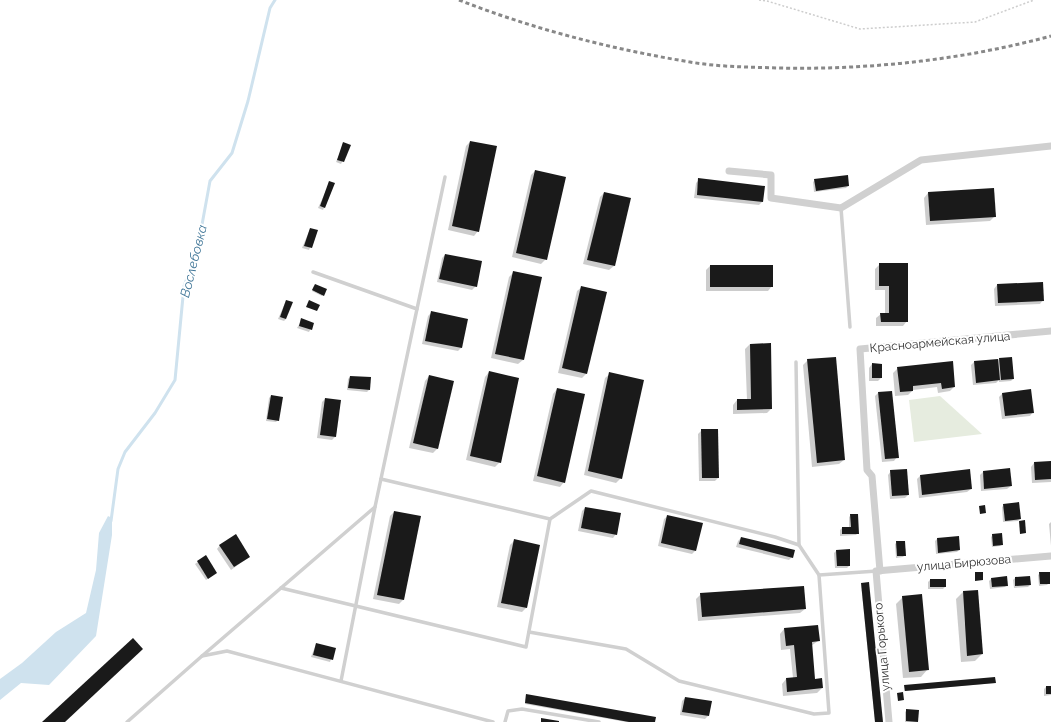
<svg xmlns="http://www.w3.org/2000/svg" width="1051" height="722" font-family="Raleway,sans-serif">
	<rect width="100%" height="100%" fill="#fff"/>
	<path fill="#e6ecdf" d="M940,396l42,38 -68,8 -5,-42z"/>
	<path fill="#cfe2ee" d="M108,516l4,2v17l-16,101 -47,49 -28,-2 -21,17v-21l22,-16 34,-31 30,-19 10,-43 3,-37z"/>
	<g fill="#0003">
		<path d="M470,142l8,89 -4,5 -26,-6 18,-84z"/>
		<path d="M344,144l6,2 -9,18 -5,-2z"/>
		<path d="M535,171l11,88 -5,5 -29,-7 19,-82z"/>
		<path d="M699,180l64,21 -4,4 -65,-7 2,-15z"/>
		<path d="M815,180l33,6 -2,2 -32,4 -1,-10z"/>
		<path d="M330,182l4,2 -11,26 -5,-2z"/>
		<path d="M604,193l10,73 -5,4 -26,-6 17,-67z"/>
		<path d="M928,193l67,23 -5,5 -64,4 -2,-27z"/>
		<path d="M310,229l7,2 -8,19 -7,-2z"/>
		<path d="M445,255l31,31 -4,4 -35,-8 5,-24z"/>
		<path d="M880,264l27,57 -4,5h-27v-8l5,-4h4v-24h-10v-21z"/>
		<path d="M710,266l62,20 -4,5h-62v-21z"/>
		<path d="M514,272l27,6 -18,82 -5,4 -27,-6 18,-81z"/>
		<path d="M997,285l46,15 -3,4 -45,2 -1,-17z"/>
		<path d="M314,286l9,9 -1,1 -10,-5z"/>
		<path d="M582,287l24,5 -20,82 -4,4 -24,-5 19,-82z"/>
		<path d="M286,301v18l-2,2 -6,-2z"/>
		<path d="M431,313l36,7 -6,28 -3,3 -36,-7 6,-28z"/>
		<path d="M302,320l11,4 -4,8 -12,-4z"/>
		<path d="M750,344h20l1,65 -4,4 -34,1v-9l4,-5h10l-2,-51z"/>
		<path d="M999,359l14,20 -2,2 -12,1v-2l-3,3 -23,2 -2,-20 3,-3 23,-1z"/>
		<path d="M808,360l36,100 -5,4 -27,3 -9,-102z"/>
		<path d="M872,364l9,14 -3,3h-9v-13z"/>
		<path d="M898,368l56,19 -4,4 -12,2 -1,-6 -24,3 -5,5 -13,1 -2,-23z"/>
		<path d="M489,372l11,90 -5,5 -29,-7 19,-83z"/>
		<path d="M610,374l11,104 -5,5 -32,-8 21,-97z"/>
		<path d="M429,376l24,6 -16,67 -4,4 -24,-5 16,-67z"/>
		<path d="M350,377l19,13 -2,2 -20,-2 1,-11z"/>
		<path d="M557,389l7,93 -4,5 -27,-6 20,-87z"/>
		<path d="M1030,390l3,22 -3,4 -28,3 -3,-22 3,-3z"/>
		<path d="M878,393l19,64 -3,4 -12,1 -7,-66z"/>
		<path d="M271,396l7,24 -2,2 -10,-1 3,-23z"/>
		<path d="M325,399l10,38 -3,3 -15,-2 5,-36z"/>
		<path d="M702,430l16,48 -3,3h-16l-1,-47z"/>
		<path d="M1051,462v20l-19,1 -1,-16 3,-4z"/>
		<path d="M891,471l17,24 -3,3 -15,1 -2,-24z"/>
		<path d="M983,472l28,14 -4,3 -26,2 -1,-16z"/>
		<path d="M920,476l51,13 -4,3 -48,6 -2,-19z"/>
		<path d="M1004,505l16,14 -2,2 -15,1 -1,-15z"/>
		<path d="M585,508l31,26 -3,4 -35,-7 4,-20z"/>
		<path d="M394,512l9,88 -4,4 -26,-5 17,-83z"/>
		<path d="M851,515l7,18 -2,2 -16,1v-6l2,-2h7v-11z"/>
		<path d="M668,516l27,35 -3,3 -34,-8 6,-27z"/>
		<path d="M1051,522v24l-2,-22z"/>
		<path d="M993,535l9,9 -2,2 -8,1 -1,-10z"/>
		<path d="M741,538l51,19 -3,3 -53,-13 2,-6z"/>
		<path d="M937,539l22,11 -2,2 -21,2 -1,-13z"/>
		<path d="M515,540l11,68 -4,4 -25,-5 13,-62z"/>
		<path d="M897,542l8,13 -2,2 -7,1 -1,-14z"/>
		<path d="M220,545l29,12 -18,13 -14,-21z"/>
		<path d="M836,551l13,15 -2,2h-12l-1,-15z"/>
		<path d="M205,557l11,16 -10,7 -11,-16z"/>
		<path d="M1040,573l9,10 -2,2 -8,1 -1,-11z"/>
		<path d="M1007,577v8l-2,2 -15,2 -1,-8 2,-2z"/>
		<path d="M1015,578l15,7 -2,2 -14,1 -1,-8z"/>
		<path d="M930,580l15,7 -2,2h-15v-7z"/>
		<path d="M861,584l21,138h-7z"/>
		<path d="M963,592l19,62 -7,7 -14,1 -5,-63z"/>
		<path d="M701,594l104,15 -5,4 -102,8 -2,-22z"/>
		<path d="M903,597l24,73 -6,7 -18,1 -7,-74z"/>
		<path d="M784,629l34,12 -7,5 3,34 8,8 -5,5 -34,3 -1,-12 4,-5 7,-1 -3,-29 -9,1 -1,-16z"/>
		<path d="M316,644l19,5 -5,13 -19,-5z"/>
		<path d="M995,683l-91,8v-5h1z"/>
		<path d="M1046,687h5v8l-7,1v-7z"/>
		<path d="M526,695l128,27h-28l-101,-18z"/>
		<path d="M685,698l23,18 -3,3 -25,-4 2,-14z"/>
		<path d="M907,710l10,11 -1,1h-11v-10z"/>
	</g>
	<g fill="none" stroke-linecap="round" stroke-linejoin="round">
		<path stroke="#cfe2ee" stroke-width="3" d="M111,521l7,-52 7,-17 30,-39 20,-33 9,-94 13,-34 13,-71 22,-28 16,-52 22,-93 5,-8"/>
	</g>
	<g fill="#1a1a1a">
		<path d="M470,141l27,5 -18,86 -27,-6z"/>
		<path d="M343,142l8,3 -7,17 -7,-2z"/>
		<path d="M535,170l31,7 -19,83 -31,-7z"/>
		<path d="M848,175l1,11 -33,5 -2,-12z"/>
		<path d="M698,178l67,8 -2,16 -66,-7z"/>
		<path d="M329,181l6,2 -10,25 -5,-2z"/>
		<path d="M994,188l2,29 -66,4 -2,-29z"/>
		<path d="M604,192l27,6 -16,68 -28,-6z"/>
		<path d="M310,228l8,2 -6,18 -8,-2z"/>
		<path d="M445,254l37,7 -5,26 -38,-8z"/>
		<path d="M879,263h29v59h-27l-1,-9h9v-27h-10z"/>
		<rect x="710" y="265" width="63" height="22"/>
		<path d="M513,271l29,6 -18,83 -29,-6z"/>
		<path d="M1043,282l1,19 -46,2 -1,-19z"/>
		<path d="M315,284l12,5 -3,7 -12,-6z"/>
		<path d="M581,286l26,6 -20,82 -25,-6z"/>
		<path d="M286,300l7,2 -7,17 -6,-2z"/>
		<path d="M309,300l11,5 -3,6 -11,-4z"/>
		<path d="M431,311l37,8 -6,29 -37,-7z"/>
		<path d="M301,318l13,5 -2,7 -13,-4z"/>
		<path d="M771,343l1,66 -35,1v-11h14l-1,-55z"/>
		<path d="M836,357l9,103 -28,3 -10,-104z"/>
		<path d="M1012,357l2,22 -13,1 -2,-22z"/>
		<path d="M998,359l2,21 -24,3 -2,-22z"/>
		<path d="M953,361l2,26 -13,2 -1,-6 -28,3v5l-13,1 -3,-25z"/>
		<path d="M872,363l10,1v14h-10z"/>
		<path d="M489,371l30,7 -18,85 -31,-7z"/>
		<path d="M609,372l35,8 -22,99 -34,-8z"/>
		<path d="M429,375l25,6 -16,68 -25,-6z"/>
		<path d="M350,376l21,1 -1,13 -22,-2z"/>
		<path d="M557,388l28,6 -20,89 -28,-7z"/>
		<path d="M1031,389l3,24 -29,3 -3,-23z"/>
		<path d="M892,391l7,67 -14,1 -7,-67z"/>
		<path d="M271,395l12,2 -4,24 -12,-2z"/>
		<path d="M325,398l16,2 -5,37 -16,-2z"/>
		<path d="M701,429h17l1,49h-17z"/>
		<path d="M1051,461v18l-16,1 -1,-18z"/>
		<path d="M1010,468l2,18 -28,3 -1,-18z"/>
		<path d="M907,469l2,26 -17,1 -2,-26z"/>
		<path d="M970,469l2,20 -50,6 -2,-20z"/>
		<path d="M1019,502l2,17 -16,2 -2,-17z"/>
		<path d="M985,505l1,8 -6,1 -1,-8z"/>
		<path d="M585,507l36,6 -4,22 -36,-7z"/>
		<path d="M394,511l27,5 -17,84 -27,-5z"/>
		<path d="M850,514h8l1,20h-17v-7h9z"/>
		<path d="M667,515l36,8 -7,28 -35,-8z"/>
		<path d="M1025,520l1,13 -6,1 -1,-13z"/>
		<path d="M1002,533l1,12 -10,1 -1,-12z"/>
		<path d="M236,534l14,23 -16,10 -15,-22z"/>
		<path d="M959,536l1,14 -22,3 -1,-15z"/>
		<path d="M741,537l54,13 -2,8 -54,-14z"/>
		<path d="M514,539l26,6 -13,63 -26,-5z"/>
		<path d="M896,541h9l1,15h-9z"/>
		<path d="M850,549v17h-13l-1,-16z"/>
		<path d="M206,555l11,18 -9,6 -11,-18z"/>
		<path d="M975,572h8v8l-8,1z"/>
		<path d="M1039,572h11v12h-10z"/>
		<path d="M1007,576l1,10 -16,1 -1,-9z"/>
		<path d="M1030,576l1,9 -16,1v-9z"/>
		<rect x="930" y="579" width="16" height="8"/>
		<path d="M869,582l14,140h-8l-14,-139z"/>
		<path d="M804,586l2,23 -104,8 -2,-24z"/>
		<path d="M978,590l5,64 -16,2 -4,-65z"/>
		<path d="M922,594l7,76 -20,2 -7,-76z"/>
		<path d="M818,625l2,16 -8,1 3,37 7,-1 1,10 -36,4 -1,-14 11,-1 -3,-32 -8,1 -2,-18z"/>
		<path d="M133,638l10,11 -78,73h-23z"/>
		<path d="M316,643l20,5 -3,12 -20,-5z"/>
		<path d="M995,677l1,6 -91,8 -1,-6z"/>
		<rect x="1046" y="686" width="5" height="8"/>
		<path d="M903,692l1,8 -6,1 -1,-8z"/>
		<path d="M526,694l130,23 -1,5h-26l-104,-19z"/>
		<path d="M685,697l27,4 -3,15 -27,-4z"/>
		<path d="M906,709l13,1 -1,12 -12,-1z"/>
		<path d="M541,718l18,3v1h-18z"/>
	</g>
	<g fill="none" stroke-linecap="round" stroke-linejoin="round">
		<path stroke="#cdcdcd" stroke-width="1.5" stroke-dasharray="2 2" stroke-linecap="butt" d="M759,0l8,1 93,28 115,-7 59,-22"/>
		<g stroke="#d0d0d0" stroke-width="3.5">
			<path d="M841,208l9,119"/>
			<path d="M313,272l104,37"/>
			<path d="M796,362l3,183 20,30"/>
			<path d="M381,479l169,40 41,-28 184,46 24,8"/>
			<path d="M281,588l245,59 24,-128"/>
			<path d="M529,632l97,17 53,32 135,33 15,-1 -10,-138 58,-4"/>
			<path d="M202,656l173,-149 70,-330"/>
			<path d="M341,681l34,-174"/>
			<path d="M127,722l75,-66 25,-5 266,71"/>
			<path d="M505,722l3,-11 14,-2 77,13"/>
		</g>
		<g stroke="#d0d0d0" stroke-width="7">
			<path d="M729,171l42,4v23l70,10 80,-48 130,-14"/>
			<path d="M880,571l-8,-95 -5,-6 -7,-121 191,-18"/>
			<path d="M889,722l-13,-151 175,-15"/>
		</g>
		<path stroke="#888" stroke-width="3" stroke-dasharray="4 3" stroke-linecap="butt" d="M459,0c74,29 152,49 231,62 29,5 58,5 88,6 92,2 184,-8 273,-32"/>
	</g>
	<g text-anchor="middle" stroke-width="4" stroke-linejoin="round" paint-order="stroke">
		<g font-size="12" fill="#333" stroke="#fff">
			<text transform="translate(940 342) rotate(-5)" y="4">Красноармейская улица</text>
			<text transform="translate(964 563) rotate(-5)" y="4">улица Бирюзова</text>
			<text transform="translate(882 647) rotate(-95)" y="4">улица Горького</text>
		</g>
		<g font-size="13" font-style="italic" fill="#3f7597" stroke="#fff">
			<text transform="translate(193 261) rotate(-76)" y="5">Вослебовка</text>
		</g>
	</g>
</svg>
